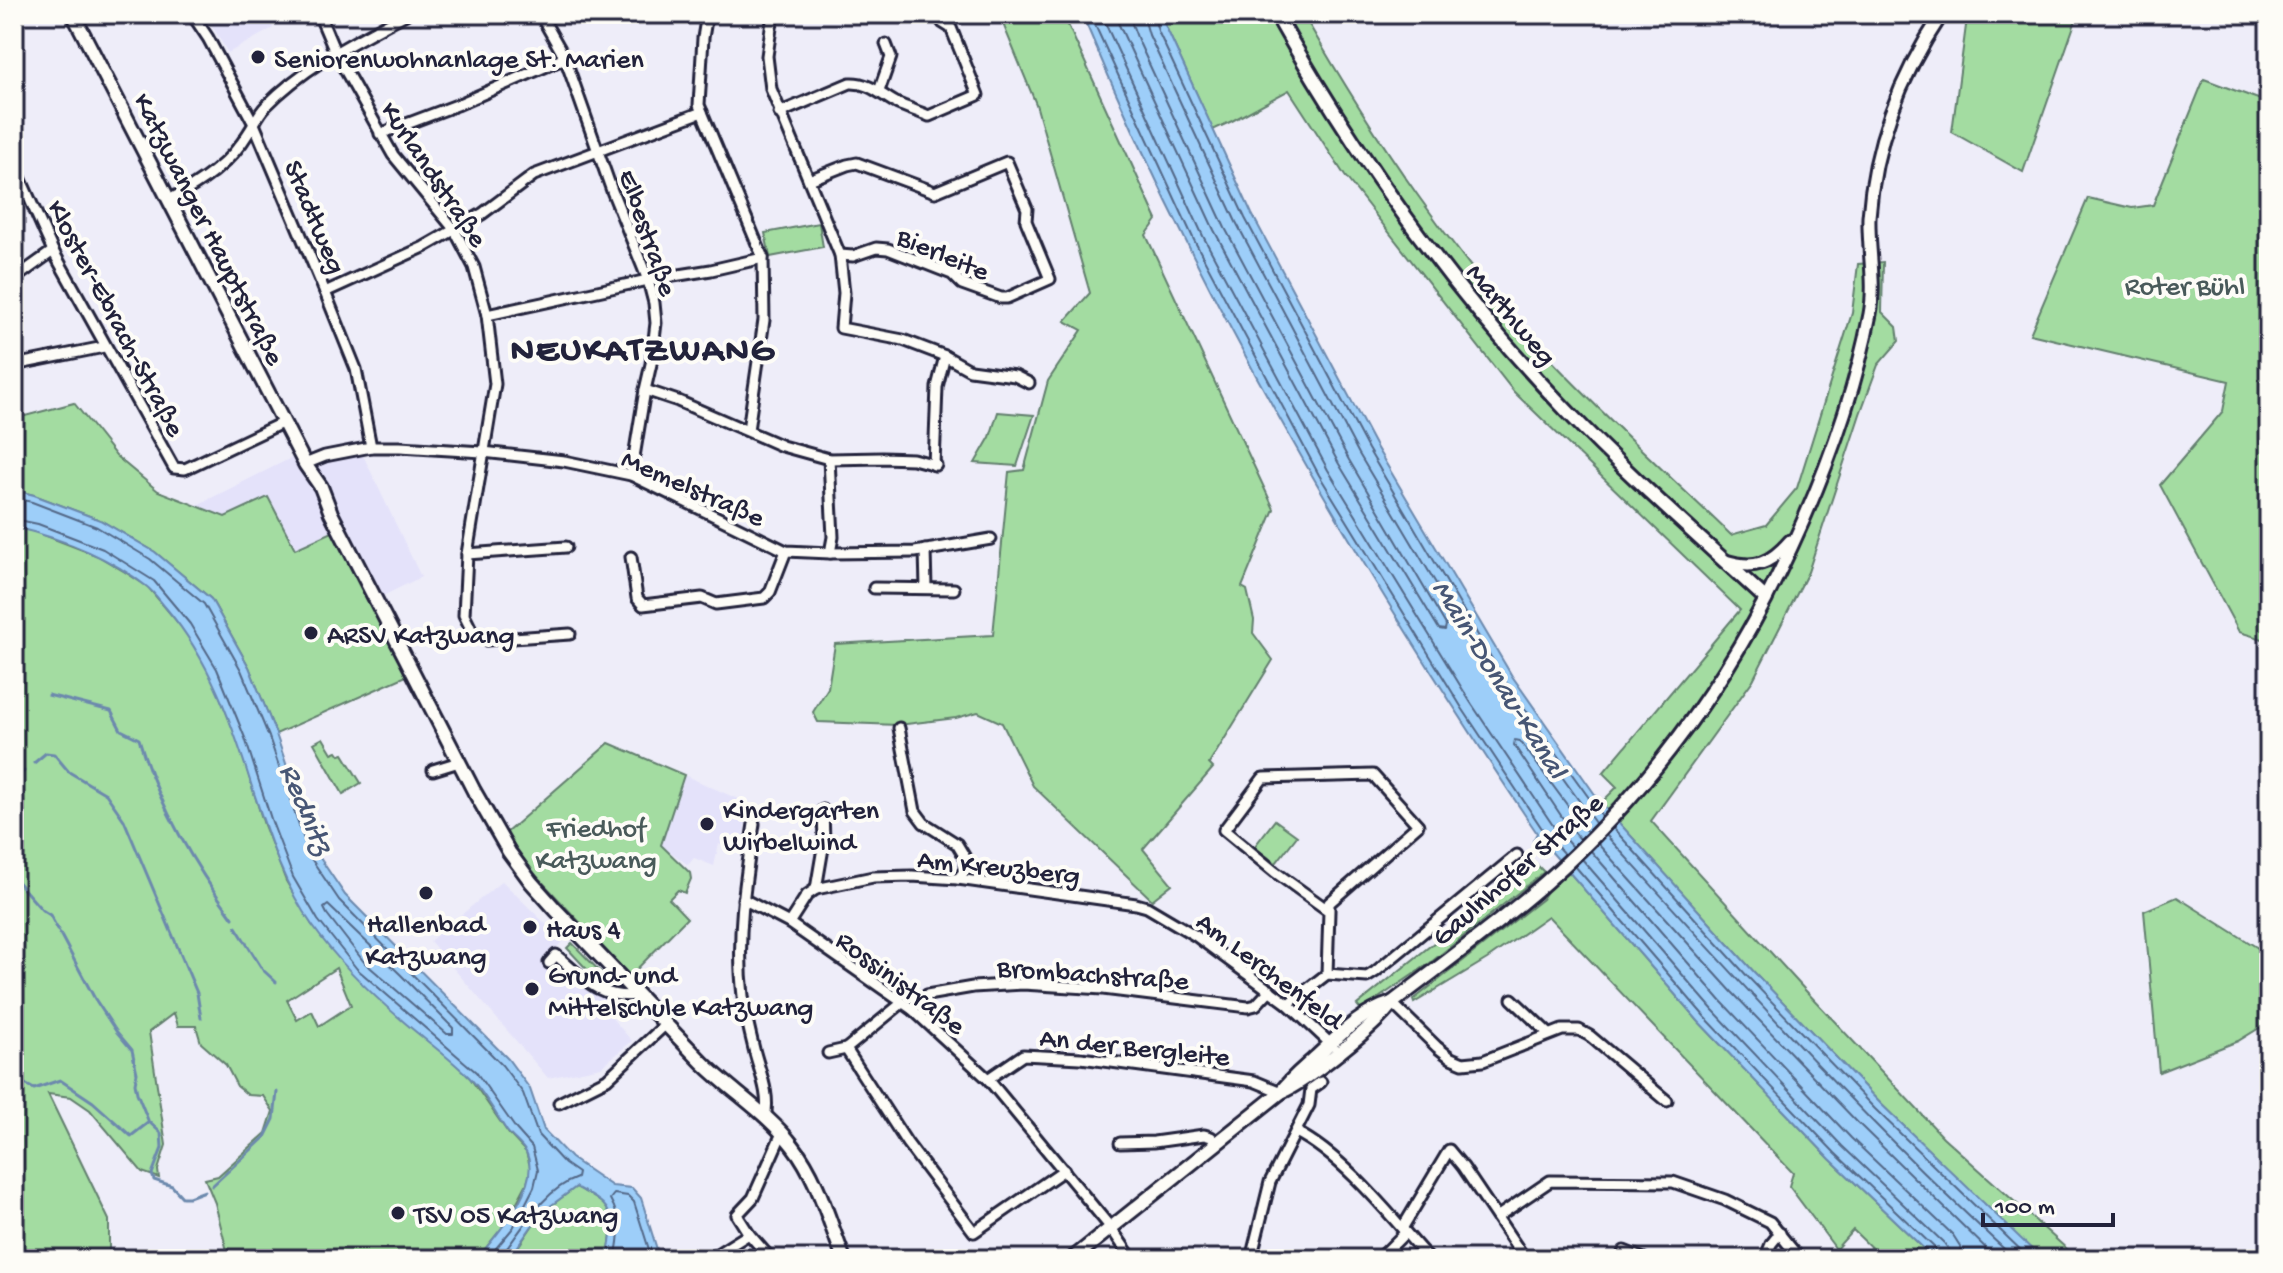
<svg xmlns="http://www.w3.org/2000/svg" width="2283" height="1273" font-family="'Gochi Hand',sans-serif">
	<rect width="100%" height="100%" fill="#eeedf9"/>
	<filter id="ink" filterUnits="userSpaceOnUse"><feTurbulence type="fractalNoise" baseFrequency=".0125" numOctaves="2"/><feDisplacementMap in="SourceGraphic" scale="16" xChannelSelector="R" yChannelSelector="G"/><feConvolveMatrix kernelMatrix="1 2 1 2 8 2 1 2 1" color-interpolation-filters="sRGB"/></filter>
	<g filter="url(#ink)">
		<g fill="#e4e2fa">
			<path d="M205,14h61l7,14 -45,25z"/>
			<path d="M360,449l61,128 -46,23 -80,-51 -100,-43 104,-52z"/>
			<path d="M684,775l65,29 -9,49 -21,-9 -5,22 -20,-8 -6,7 -27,-20z"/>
			<path d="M502,881l61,60 -18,19 11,9 5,-3 56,43 -7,7 22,25 -31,26 -53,11 -118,-137z"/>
		</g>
		<g fill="#a3dca1" stroke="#627f6e" stroke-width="2" fill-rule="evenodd">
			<path d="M999,14h64l94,206 -11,15 128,274 -32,78 5,3 7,30 -1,13 20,27 -64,104 4,4 -70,81 29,35 -20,16 -119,-114 -31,-63 -24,-11 -22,6 -58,7 -80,-3 -5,-10 15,-24 7,-44 158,-9 16,-163 15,-2 24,-89 34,-51 -17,-9 25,-28 -54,-189z"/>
			<path d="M1160,14h143c71,123 152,245 250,348 57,60 119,116 178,173l35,-10 31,-37 55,-175 6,-49 25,-2 -1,50 15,15 2,14 -21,24 -18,49 -52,158 -55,108 -102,141 154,169 138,147 135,122h-36l-18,-16 -143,-139 -127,-132 -153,-169 16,-16 -14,-14 137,-163 -226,-218 -169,-216 -56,-86 -57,31 -19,9z"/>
			<path d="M1972,14h106l-55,158 -71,-40 15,-114z"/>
			<path d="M2204,79l65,24v538l-30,-9 -79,-147 63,-74 6,-30 -199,-47 58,-136 44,10 21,-3z"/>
			<path d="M819,223l4,24 -53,10 -5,-24z"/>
			<path d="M74,403l42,53 42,35 67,26 43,-20 27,52 44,-20 74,144 -137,61 -27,-67 -38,-68 -56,-47 -55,-32 -66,-25 -20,-5v-75l11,1z"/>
			<path d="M998,412l36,3 -17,51 -42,-3 15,-26z"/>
			<path d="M14,527l22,5 62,24 27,16 23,15 36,43 26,42 28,69 26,84 22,56 26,44 158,153 39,56 17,18 5,18 -4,13 -21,40 -29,36h-248l-14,-56 -10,-24 13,-3 48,-43 7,-22 -10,-15 -15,-1 -11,-9 -11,-21 -25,-22 -5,-17h-18l-4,-13 -25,19 17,113 -8,25 1,8 -17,-6 -52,-62 -19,-13 -23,-3 61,126v31l-17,8h-78zM336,968l15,37 -32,21 -7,-15 -15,9 -10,-20z"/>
			<path d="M323,738l9,15 5,-2 3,4 3,-1 18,29 -18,11 -29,-51z"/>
			<path d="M609,743l75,32 -23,70 29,28 1,6 -6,14 -7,-3 -9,9 18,19 -57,58 -99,-106 -25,-37z"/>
			<path d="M1275,820l22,16 -21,27 -22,-16z"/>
			<path d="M1534,862l10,10 -114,91 -69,47 -4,-5z"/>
			<path d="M1564,866l135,156 131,137 105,100h-52l-30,-29 -17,19 -47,-63 4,-13 -245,-257 -61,43 -73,44 -1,-3 129,-101z"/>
			<path d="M2177,897l92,58v67l-31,19 -79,31 -15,-161z"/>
			<path d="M572,943l49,50h-12l-42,-45z"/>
			<path d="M576,1187c8,5 20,10 27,17 14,13 7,39 4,55h-97l31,-46z"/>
		</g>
		<g fill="#9dcef9" stroke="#6c89ad" stroke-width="2">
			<path d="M1082,14h78l92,200 123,231 137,231 89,127 153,169 127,132 161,155h-107l-105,-100 -131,-137 -156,-180 -7,3 -3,-4 4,-8c-175,-259 -335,-530 -455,-819z"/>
			<path d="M14,490l20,5 66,25 55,32 56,47 38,68 27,67 40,118 29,43 163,164 22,30 14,41 27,28 41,28 20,2 9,10 19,61h-53c3,-16 10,-42 -4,-55 -7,-7 -19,-12 -27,-17l-35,26 -32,46h-32c19,-24 64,-72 50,-105 -4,-9 -14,-15 -20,-23 -12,-18 -23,-39 -38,-54 -20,-20 -44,-37 -65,-55 -34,-29 -66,-60 -92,-97 -29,-41 -44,-90 -60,-138 -20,-64 -42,-127 -86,-179 -6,-7 -12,-16 -20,-22 -38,-30 -86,-48 -132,-59z"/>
		</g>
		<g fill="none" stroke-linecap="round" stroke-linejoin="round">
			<g stroke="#536787" stroke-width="2">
				<path d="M1090,14l104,226 125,235 143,233 83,125 19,21"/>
				<path d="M1101,14l102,222 125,234 143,233 83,124 18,20"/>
				<path d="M1114,14l100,216 125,234 100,165 6,1 1,-5 -97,-165 -124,-232 -87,-188 -6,-16 -1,-10"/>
				<path d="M1143,14l6,21 87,187 123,232 138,232 98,137"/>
				<path d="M1153,14l5,17 87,187 123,231 137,232 97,135"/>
				<path d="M14,498l18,4 65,25 53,32 54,45 37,66 28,67 41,120 29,43 163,165 21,28 15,42 27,29 13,9 -1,5c-32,11 -53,48 -72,73l-1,8"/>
				<path d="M14,519l24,5 65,25 51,32 36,43 27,45 28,69 27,84 21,55 25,43 39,49 119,103 40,57 16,18 6,23 -4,17 -21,41 -26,31"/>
				<path d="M1613,828l135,149 127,132 155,150"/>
				<path d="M1606,835c132,145 264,292 409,424"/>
				<path d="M1580,839l-16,-19 -50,-75 1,-5 5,1 67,91"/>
				<path d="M1598,844l134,148 127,132 138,135"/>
				<path d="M1591,851l131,151 129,136 102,97 7,11 2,13"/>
				<path d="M1582,859l131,151 129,136 102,97 5,7 1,9"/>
				<path d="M1575,866l130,151 130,136 102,97 3,9"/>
				<path d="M328,905l73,70 52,53v6h-6l-83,-72 -37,-48 -3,-6z"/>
				<path d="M615,1259c5,-23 7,-39 -5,-60l4,-5 14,2 6,6 18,57"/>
			</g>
			<g stroke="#6c89ad" stroke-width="3">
				<path d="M48,695l63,16 10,19 18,9c19,64 54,125 94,179"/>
				<path d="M34,763l12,-10 8,1 15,18 37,22 18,26 73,173 4,25"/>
				<path d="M14,779l10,-8"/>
				<path d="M14,878l28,32 8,5 45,84 21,32 16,19 5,23 -2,10 2,10 11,27"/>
				<path d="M236,927l27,43 13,12"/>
				<path d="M14,1085l11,-1 9,5 26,-9 33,22 38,34 18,-14 12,11 1,15 -10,26 2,6 18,6 10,11h7l16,-6"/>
				<path d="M212,1186l53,-49 9,-18 3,-27"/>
				<path d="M14,1245l21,14"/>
				<path d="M236,1258l10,1"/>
				<path d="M228,1259h1"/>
			</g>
			<defs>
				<g id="minor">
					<path d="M192,14l16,24 46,86 71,168 31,77 15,78"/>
					<path d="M319,14l16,38 58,103 61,74 20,38 13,48 8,69 -28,170 -3,61 8,16 14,9 84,-6"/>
					<path d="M540,14l25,44 47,133 36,89 6,23 2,20 -5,41 -6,26 -14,85"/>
					<path d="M707,14l-4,24 -4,67 64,153 1,62 -16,110"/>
					<path d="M773,14l-6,42 4,33 69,166 4,38 -3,35 62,12 42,16 25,14 45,6 14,7"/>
					<path d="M879,91l12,-34 -5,-13"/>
					<path d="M779,113l71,-30c20,-1 32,13 48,21 10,4 21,8 31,12l49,-21 -27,-67 -8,-5 -5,-9"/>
					<path d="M380,134l77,-29 108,-47"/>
					<path d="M14,164l39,87 121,217 11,1 99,-47"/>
					<path d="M809,180l38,-15 10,-2 78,29 72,-30 20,47 -1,12 24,58 -43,19h-6l-39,-14 -10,-10 -64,-25 -12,-1 -23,8 -13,-1"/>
					<path d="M169,200c32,-17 61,-36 80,-68 6,-9 9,-18 17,-26 40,-41 90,-65 140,-92"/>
					<path d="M14,279l39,-28"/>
					<path d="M325,292l99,-45 58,-33 52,-39 168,-63"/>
					<path d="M487,315l161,-35 63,-10 52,-12"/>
					<path d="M14,365l90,-18"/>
					<path d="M645,390l33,11 104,45 47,13 53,-1 31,1 23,6"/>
					<path d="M305,464l20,-8 46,-9h29l83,5 81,9 67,14 155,76 44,2 3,-16 -4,-78"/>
					<path d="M934,465l3,-78 8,-31"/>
					<path d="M925,550l1,38"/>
					<path d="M830,553l85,-1 76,-13"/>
					<path d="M467,554l99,-7"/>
					<path d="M631,557l6,41 6,7 59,-7 14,6 48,-6 6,-6 16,-41"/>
					<path d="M874,588l80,1"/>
					<path d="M899,728l16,83 9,12 33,21 9,15 -1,11 -7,9"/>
					<path d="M433,770l26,-8"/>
					<path d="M754,824c-9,57 -18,114 -11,172 2,16 6,33 10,49 5,23 18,49 12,72"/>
					<path d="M816,889l8,-47 -1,-32"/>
					<path d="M743,899l46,24 123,86 76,70 123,149 21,31"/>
					<path d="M789,923l18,-28 9,-6 57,-12 39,-1 46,3 178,25 11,3 49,29 92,68 45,42"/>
					<path d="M549,963l7,-8c27,23 44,45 83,40"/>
					<path d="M1327,974l2,-63v-8l89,-78 -45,-50 -110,3 -39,52 51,42 54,39"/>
					<path d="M1512,999l37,35"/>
					<path d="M902,1003l-56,46 61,94 67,89 90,-62"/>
					<path d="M1392,1003l45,44 14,11 12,5 20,-2 79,-31h17l11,6 77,65"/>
					<path d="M1288,1004l39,-30 40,3 8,-5 142,-117"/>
					<path d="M912,1009l15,-14 46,-8 50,-3 80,5 145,18 8,-2 14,-15"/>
					<path d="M828,1053l18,-4"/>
					<path d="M988,1079l35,-24 58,3 173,23 27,11"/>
					<path d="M559,1103l48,-24 59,-55"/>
					<path d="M1296,1132c48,24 97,87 133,127"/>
					<path d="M1120,1143l34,-1 50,-7 7,2 6,7"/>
					<path d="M1497,1217l53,-36 123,1 52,18 45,22 30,37"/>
					<path d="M1403,1227l46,-77 14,17 62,92"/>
					<path d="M709,1259l40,-25"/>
					<path d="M771,1259l-22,-25 -12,-19 16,-17 29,-65"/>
					<path d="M1251,1259l19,-77 39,-77 2,-16 10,-7"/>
					<path d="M1379,1259l26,-26"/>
					<path d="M1620,1259l4,-8 20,8"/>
					<path d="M1765,1259l6,-15 9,-11"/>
				</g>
				<g id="tertiary">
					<path d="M1725,561c30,9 45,3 65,-20"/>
					<path d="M1766,599c46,-90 85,-185 104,-285 6,-32 -2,-64 -1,-97 5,-74 32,-142 73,-203"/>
				</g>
				<g id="secondary">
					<path d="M73,14l232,450 16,23 10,26 143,278 35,61 22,30 25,28 146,152c29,29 66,51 91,84 25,32 36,75 51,113"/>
					<path d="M1276,14c81,144 177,278 291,397 63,66 132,126 199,188 -56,107 -130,203 -220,283 -49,43 -102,81 -154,121 -14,21 -88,80 -111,89"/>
					<path d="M1072,1259l209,-167c10,-14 22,-23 35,-35 24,-22 44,-44 76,-54"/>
				</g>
			</defs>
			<use href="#minor" stroke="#22223b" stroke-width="15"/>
			<use href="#tertiary" stroke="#22223b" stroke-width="17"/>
			<use href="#secondary" stroke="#22223b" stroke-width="18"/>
			<use href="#minor" stroke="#fdfcf7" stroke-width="9"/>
			<use href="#tertiary" stroke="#fdfcf7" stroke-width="11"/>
			<use href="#secondary" stroke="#fdfcf7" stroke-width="12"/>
		</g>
	</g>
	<g fill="#22223b" stroke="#fdfcf7" stroke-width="3">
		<circle cx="258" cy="57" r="8"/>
		<circle cx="311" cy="633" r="8"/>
		<circle cx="707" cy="824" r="8"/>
		<circle cx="426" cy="893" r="8"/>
		<circle cx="530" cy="927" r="8"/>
		<circle cx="532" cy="989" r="8"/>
		<circle cx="398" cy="1213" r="8"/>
	</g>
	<g text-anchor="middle" stroke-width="8" stroke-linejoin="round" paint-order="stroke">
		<g font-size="28" fill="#22223b" stroke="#fdfcf7" text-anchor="start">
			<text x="274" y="67">Seniorenwohnanlage St. Marien</text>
			<text x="327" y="643">ARSV Katzwang</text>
			<text x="723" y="818">Kindergarten<tspan x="723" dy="32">Wirbelwind</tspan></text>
			<text x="426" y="932" text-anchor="middle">Hallenbad<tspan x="426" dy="32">Katzwang</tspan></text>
			<text x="546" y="937">Haus 4</text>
			<text x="548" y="983">Grund- und<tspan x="548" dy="32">Mittelschule Katzwang</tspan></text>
			<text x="414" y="1223">TSV 05 Katzwang</text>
		</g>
		<g font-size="28" fill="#22223b" stroke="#fdfcf7">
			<text transform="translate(436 173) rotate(56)" y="10">Kurlandstraße</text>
			<text transform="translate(317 216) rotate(67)" y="10">Stadtweg</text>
			<text transform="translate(211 228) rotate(63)" y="10">Katzwanger Hauptstraße</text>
			<text transform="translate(650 232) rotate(71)" y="10">Elbestraße</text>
			<text transform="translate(944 252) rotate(23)" y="10">Bierleite</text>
			<text transform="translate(1513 313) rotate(50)" y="10">Marthweg</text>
			<text transform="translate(118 317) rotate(62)" y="10">Kloster-Ebrach-Straße</text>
			<text transform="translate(694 486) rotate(24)" y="10">Memelstraße</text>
			<text transform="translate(999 865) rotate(6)" y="10">Am Kreuzberg</text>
			<text transform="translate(1516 868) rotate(-41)" y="10">Gaulnhofer Straße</text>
			<text transform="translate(1271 969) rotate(37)" y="10">Am Lerchenfeld</text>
			<text transform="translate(1093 972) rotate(4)" y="10">Brombachstraße</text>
			<text transform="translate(902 981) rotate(37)" y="10">Rossinistraße</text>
			<text transform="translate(1135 1045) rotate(6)" y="10">An der Bergleite</text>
		</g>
		<g font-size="28" fill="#495a5a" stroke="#fdfcf7">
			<text x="2185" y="294">Roter Bühl</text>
			<text x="596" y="836">Friedhof<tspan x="596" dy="32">Katzwang</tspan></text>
		</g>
		<g font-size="30" font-style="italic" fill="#475674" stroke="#fdfcf7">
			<text transform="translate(1501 678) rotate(58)" y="10">Main-Donau-Kanal</text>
			<text transform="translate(308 808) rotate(67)" y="10">Rednitz</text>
		</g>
		<g font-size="36" font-weight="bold" letter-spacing="2" fill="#22223b" stroke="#fdfcf7">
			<text x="643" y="359">NEUKATZWANG</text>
		</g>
	</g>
	<rect width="2283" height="1273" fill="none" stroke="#fdfcf7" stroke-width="48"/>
	<rect x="24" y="24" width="2235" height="1225" fill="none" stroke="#22223b" stroke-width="3" filter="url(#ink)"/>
	<path d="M1983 1213v12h130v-12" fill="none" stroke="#22223b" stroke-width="4"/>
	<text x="1995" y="1213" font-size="24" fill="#22223b" stroke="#fdfcf7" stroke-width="6" paint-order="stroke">100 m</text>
</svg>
